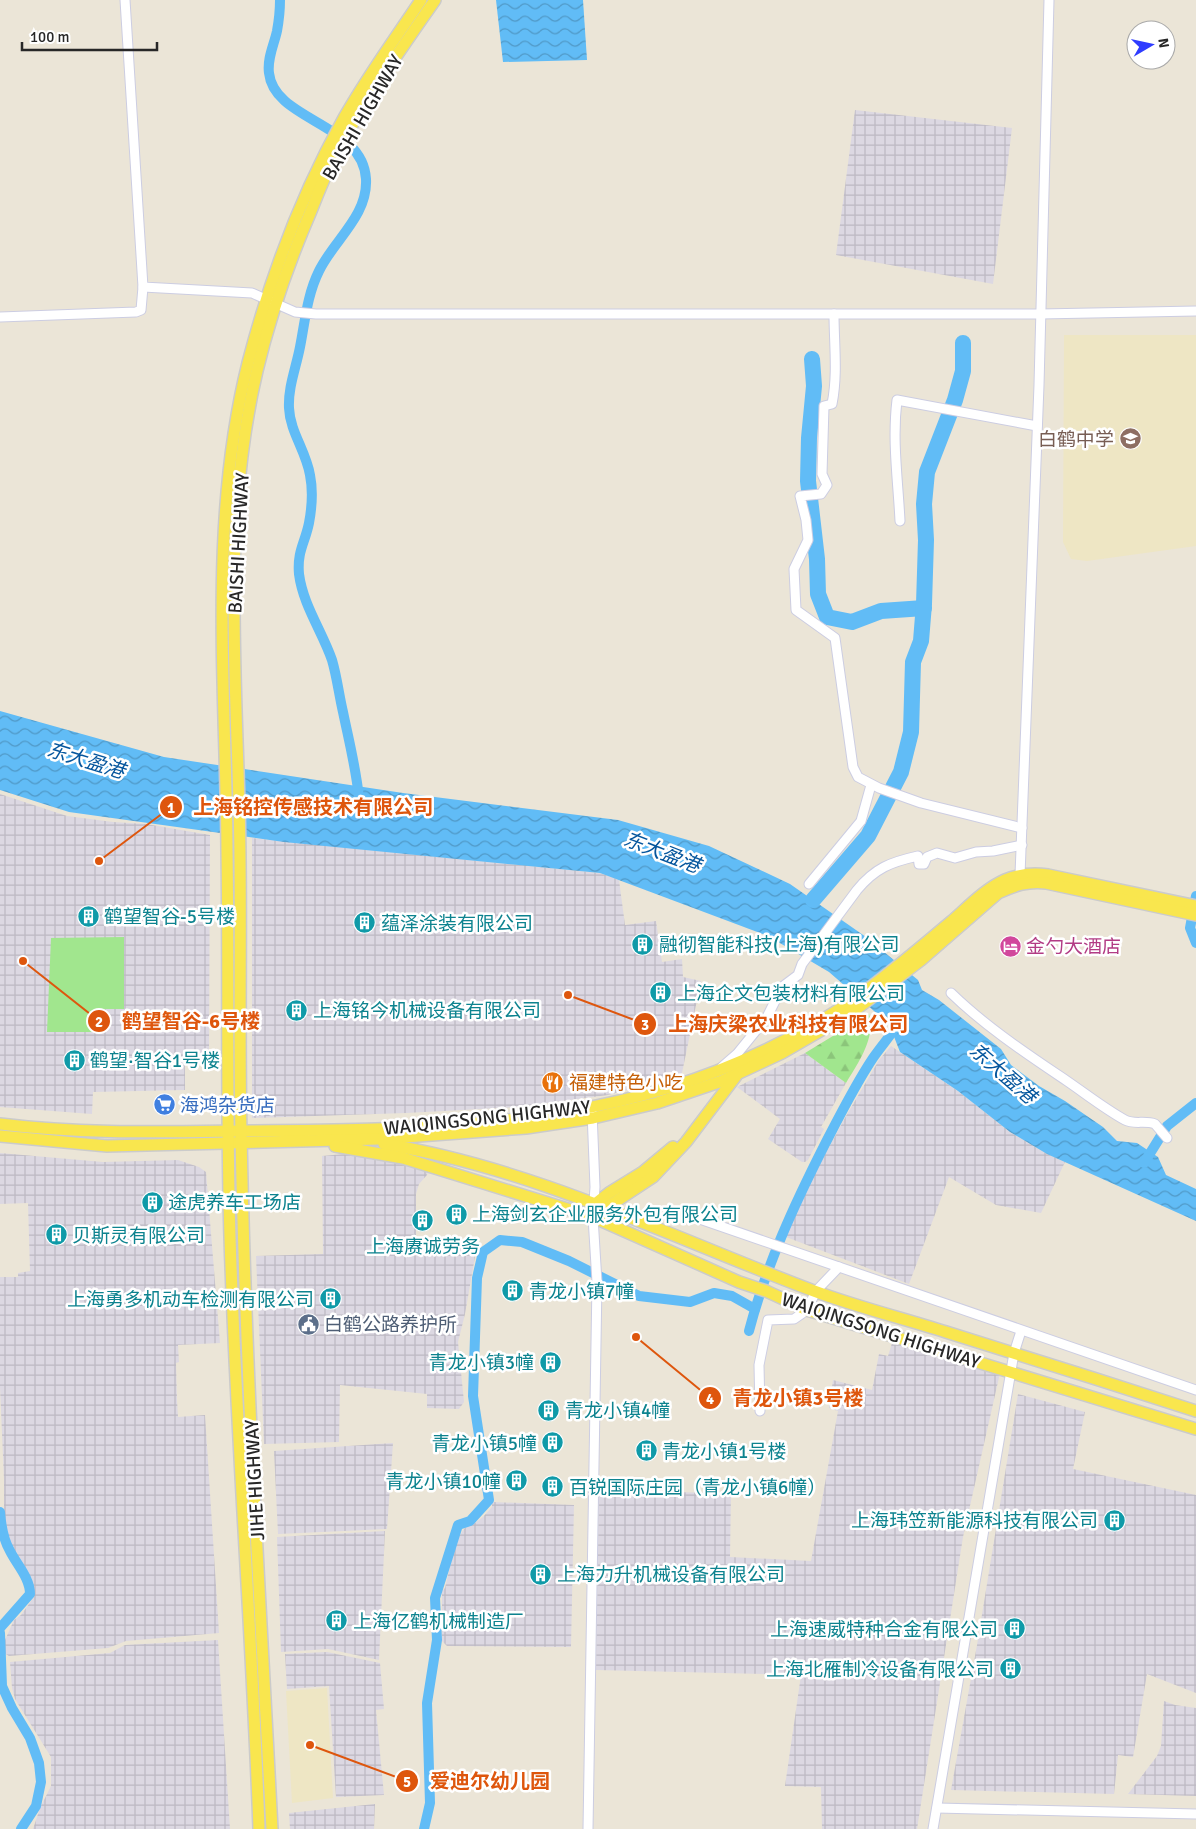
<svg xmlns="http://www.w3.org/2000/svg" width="1196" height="1829" font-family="Signika,'Noto Sans SC',sans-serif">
	<defs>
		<pattern id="industrial-grid" width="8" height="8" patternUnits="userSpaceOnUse" patternTransform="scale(1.25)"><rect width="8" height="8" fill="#dcd8e2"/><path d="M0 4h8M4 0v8" fill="none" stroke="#bdb9c2"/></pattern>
		<pattern id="forest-firs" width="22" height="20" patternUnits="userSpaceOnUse" patternTransform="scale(1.25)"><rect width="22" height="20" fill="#a1e68e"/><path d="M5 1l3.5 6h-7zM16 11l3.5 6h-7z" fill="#8bc57a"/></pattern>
		<pattern id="water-waves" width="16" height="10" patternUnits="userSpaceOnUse" patternTransform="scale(1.25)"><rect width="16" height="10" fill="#61bcf6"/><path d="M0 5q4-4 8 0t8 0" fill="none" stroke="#5099c7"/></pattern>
	</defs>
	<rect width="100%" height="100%" fill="#ebe5d7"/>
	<g fill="url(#industrial-grid)">
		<path d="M855,110l157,18 -19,156 -157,-29z"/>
		<path d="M0,794l67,22 46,6 33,2 64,11 -1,221 -24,2v32l-92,2 -1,22 -92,-7z"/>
		<path d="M252,838l348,35 19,7 6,45 31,-4 6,41 20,-3 1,18 18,4 -19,92 -29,10 -45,12 -91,12 -111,6 -154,5z"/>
		<path d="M891,1046l67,45 52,41 37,22 18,8 -24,51 -45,-8 -47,-28 -40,107 -123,-47 22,-51 38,-70 33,-56z"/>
		<path d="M805,1053l41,30 -25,44 3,2 -16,31 -3,2h-3l-34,-23 12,-20 -43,-32z"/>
		<path d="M0,1153l103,9 75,-2 21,7 7,5 14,171 -42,2 1,17 -3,1 1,37 1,17 27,-2 14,218 -93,8 -18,7 -99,8 -5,-3 1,-13 9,-20 7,-5 13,-18 -2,-18 -20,-28 -8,-26v-45l-4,-93v-110h18v-4l12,-2 -2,-68 -28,1z"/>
		<path d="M354,1153l44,8 30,9 -1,5 -8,9 -3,10v47l60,10 -11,63 -7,28 6,60 -5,7 -32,-1v-14l-87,-9 -1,57 -75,2 -8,-188 67,-2 -1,-98z"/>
		<path d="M893,1340l107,33 -37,164 -46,292h-95l-1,-42 -36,-1 16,-111 -205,-5 3,-179 132,2 -1,64 81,4 27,-150 -9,-3 4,-28 39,10 7,-36 9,2z"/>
		<path d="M1018,1394l67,18 -12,57 123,26v198l-49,-19 -14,83 -15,-2 -4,39 -163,-4 26,-145z"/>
		<path d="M393,1443l-6,86 -109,5 -4,-83z"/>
		<path d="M492,1502l82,3 -3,142 -124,-1 -5,-5v-50l3,-3 11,-47 8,-12 5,-5 6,-1 8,-6 9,-10z"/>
		<path d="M385,1531l-6,129 -51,-11 -47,3 -4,-115z"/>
		<path d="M218,1640l12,189h-197l7,-21 11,-22v-29l-36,-58 -3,-11 -2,-26 100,-9 15,-8z"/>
		<path d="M327,1652l53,11 4,46 -8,1 8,85 -48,2 -7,-111 -42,3 -2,-35z"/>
		<path d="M1164,1701l11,4 21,3v88l-68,-2 29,-38 4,-10z"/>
		<path d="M375,1804l-1,25h-84l-1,-16z"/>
	</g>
	<g fill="#eee6c4">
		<path d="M1064,335h132v211l-109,15 -16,-2 -8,-17z"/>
		<path d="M327,1688l6,110 -41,5 -6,-112z"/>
	</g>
	<path fill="#a1e68e" d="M124,937v72h-21l-5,5 1,18h-52l4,-94z"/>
	<path fill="url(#forest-firs)" d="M869,1014c7,24 -11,49 -23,69l-41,-30z"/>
	<g fill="url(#water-waves)">
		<path d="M496,0h87l4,60 -84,2z"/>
		<path d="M0,711l164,46 239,36 215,27 91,26 81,38 76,53 52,43 4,10 17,10 62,49 10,16 28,21 26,15 38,26 14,14 20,2 21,14 8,18 30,14v32l-149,-67 -37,-22 -52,-41 -58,-39 -11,-28 -60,-52 -61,-36 -168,-63 -316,-31 -215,-30 -69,-22z"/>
	</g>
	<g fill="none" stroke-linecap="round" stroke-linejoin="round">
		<g stroke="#61bcf6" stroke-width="10">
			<path d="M280,0c0,10 -1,20 -3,31 -3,14 -10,27 -8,42 5,48 94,50 97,106 2,37 -32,61 -47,92 -12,24 -14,51 -19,76 -4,21 -12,40 -11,61 1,24 17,43 21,67 3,15 2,32 -1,48 -4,20 -12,28 -10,51 4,31 23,57 33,86 5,17 7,35 11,52 6,29 13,56 16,86"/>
			<path d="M1196,896l-6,32 6,15"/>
			<path d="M1144,1163l23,-37 29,-23"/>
			<path d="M749,1331c17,-65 45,-126 76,-187 15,-29 30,-59 48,-86 9,-13 19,-24 27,-37"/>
			<path d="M0,1512c1,13 3,27 10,39 7,14 20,27 20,43l-30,34"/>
			<path d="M0,1633l2,53 10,22 18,30 9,25 2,19 -5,24 -15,23"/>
			<path d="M424,1829l6,-26 -3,-100 10,-63 -2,-42 23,-73 12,-4 19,-21 -16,-104 4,-118 6,-26 17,-12 22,2 47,19 70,35 51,6 24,-9 18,3 23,13"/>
		</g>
		<g stroke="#61bcf6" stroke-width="16">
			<path d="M812,359l2,27 -5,52 -1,43 9,78 1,35 9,23 25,5 29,-11 43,-3"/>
			<path d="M813,900l55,-64 33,-64 10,-40 2,-70 8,-21 3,-37 2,-64 -2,-36 3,-32 28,-72 8,-29v-28"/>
		</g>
		<defs>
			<g id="minor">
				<path d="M125,0l18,287 109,6 43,19 21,2h724l156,-3"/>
				<path d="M834,314c0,30 4,60 -2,90l-8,2 -2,68 5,11 -6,9 -21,2 6,24 2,20 -14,29 2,41 39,28 18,129 5,10 21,11 42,15 101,25"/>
				<path d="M0,317l136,-5 5,-2 2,-23"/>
				<path d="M900,521c-2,-41 -8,-80 -3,-121l140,26"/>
				<path d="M1021,881l-1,-6 19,-490 10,-385"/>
				<path d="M809,884l52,-63 10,-36"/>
				<path d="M951,993c35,34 76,61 116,88 19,13 38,28 58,39 9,5 20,0 30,4l12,14"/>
				<path d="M722,1067l15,-13 30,-37 15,-30 16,-12 4,-11 55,-74c18,-22 34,-28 61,-34l1,8h5l3,-7 10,-4 18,5 21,-6 17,-1 29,-6"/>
				<path d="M691,1216l505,174"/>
				<path d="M760,1411l-1,-46 9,-45 26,-1 13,-9 9,-19 23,-24"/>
				<path d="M937,1808l259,6"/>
				<path d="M588,1829l9,-547 -4,-65 2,-30 -3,-75"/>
				<path d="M933,1829l81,-476 7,-22"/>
			</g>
			<g id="major">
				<path d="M0,1124c80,10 160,8 241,7 159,-1 325,-1 476,-60 44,-17 89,-40 129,-66 37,-25 71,-55 106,-84 16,-14 33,-32 53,-41 14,-6 28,-7 43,-5l148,31"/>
				<path d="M0,1136l107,10 271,-7 148,-11 67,-10 64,-15 65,-22 60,-28 69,-40 70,-53 77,-67c17,-8 30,-12 48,-10l150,32"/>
				<path d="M384,1144c150,24 289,94 430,147 43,16 88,27 132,41 83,26 167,52 250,79"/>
				<path d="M335,1146l68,12 190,59 146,65 27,9 41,19 389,119"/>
				<path d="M595,1204l14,-11 34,-21 30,-25"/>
				<path d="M603,1210l50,-33 33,-35 50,-66"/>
				<path d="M259,1829c-7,-198 -23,-395 -29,-592 -4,-129 -1,-258 -3,-386 -1,-164 -19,-327 21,-488 22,-85 53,-168 96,-245 23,-41 51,-79 77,-118"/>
				<path d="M272,1829c-12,-232 -27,-464 -31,-696 -2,-91 0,-183 -1,-274 -1,-162 -21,-328 17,-488 13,-55 32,-109 54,-160 8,-20 16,-41 27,-61 28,-52 63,-101 97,-150"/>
			</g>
		</defs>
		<use href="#minor" stroke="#cccde2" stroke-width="11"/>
		<use href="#major" stroke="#cbcbcb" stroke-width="14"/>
		<use href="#minor" stroke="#fff" stroke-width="9"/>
		<use href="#major" stroke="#f9e64e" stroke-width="11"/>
	</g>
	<defs>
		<symbol id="school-disc" viewBox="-11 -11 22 22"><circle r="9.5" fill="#8d6e63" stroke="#fff"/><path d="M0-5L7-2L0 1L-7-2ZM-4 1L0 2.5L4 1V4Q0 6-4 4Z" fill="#fff"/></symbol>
		<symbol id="building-disc" viewBox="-11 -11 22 22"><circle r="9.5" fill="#0f9aa8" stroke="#fff"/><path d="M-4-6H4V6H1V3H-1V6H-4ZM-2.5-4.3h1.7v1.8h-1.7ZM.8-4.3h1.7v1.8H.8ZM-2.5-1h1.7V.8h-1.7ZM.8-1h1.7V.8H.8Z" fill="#fff"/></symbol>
		<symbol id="hotel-disc" viewBox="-11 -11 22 22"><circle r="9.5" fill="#d1479c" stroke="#fff"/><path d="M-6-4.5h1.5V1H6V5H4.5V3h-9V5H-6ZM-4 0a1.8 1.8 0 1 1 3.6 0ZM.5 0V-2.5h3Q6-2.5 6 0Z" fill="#fff"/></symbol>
		<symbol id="restaurant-disc" viewBox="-11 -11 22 22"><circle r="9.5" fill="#e8710a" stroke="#fff"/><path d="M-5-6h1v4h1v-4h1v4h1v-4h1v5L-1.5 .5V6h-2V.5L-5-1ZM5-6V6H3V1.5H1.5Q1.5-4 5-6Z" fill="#fff"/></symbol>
		<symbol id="supermarket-disc" viewBox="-11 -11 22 22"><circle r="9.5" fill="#3f7fe0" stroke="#fff"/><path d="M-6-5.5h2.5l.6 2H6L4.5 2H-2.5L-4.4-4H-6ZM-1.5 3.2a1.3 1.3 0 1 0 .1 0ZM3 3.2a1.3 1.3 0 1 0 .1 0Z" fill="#fff"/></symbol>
		<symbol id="civic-disc" viewBox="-11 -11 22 22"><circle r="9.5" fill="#5c6f8a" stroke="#fff"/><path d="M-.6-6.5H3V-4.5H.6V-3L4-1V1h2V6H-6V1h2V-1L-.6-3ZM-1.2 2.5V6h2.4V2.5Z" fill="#fff"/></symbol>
	</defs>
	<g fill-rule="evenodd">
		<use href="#school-disc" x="1118" y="426" width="25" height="25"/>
		<use href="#building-disc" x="76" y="904" width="25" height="25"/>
		<use href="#building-disc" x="352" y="910" width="25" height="25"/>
		<use href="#building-disc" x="630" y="932" width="25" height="25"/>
		<use href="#hotel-disc" x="998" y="934" width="25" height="25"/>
		<use href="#building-disc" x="648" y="980" width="25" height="25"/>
		<use href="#building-disc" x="284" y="998" width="25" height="25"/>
		<use href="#building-disc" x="62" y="1048" width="25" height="25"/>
		<use href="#restaurant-disc" x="540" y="1070" width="25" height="25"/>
		<use href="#supermarket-disc" x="152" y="1092" width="25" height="25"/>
		<use href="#building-disc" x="140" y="1190" width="25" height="25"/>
		<use href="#building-disc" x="444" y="1202" width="25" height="25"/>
		<use href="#building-disc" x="410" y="1208" width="25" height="25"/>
		<use href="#building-disc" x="44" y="1222" width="25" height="25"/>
		<use href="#building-disc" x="500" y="1278" width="25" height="25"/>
		<use href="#building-disc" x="318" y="1286" width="25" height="25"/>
		<use href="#civic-disc" x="296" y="1312" width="25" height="25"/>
		<use href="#building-disc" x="538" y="1350" width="25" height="25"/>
		<use href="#building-disc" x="536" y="1398" width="25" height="25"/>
		<use href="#building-disc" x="540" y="1430" width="25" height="25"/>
		<use href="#building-disc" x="634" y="1438" width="25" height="25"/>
		<use href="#building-disc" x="504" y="1468" width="25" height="25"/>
		<use href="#building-disc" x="540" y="1474" width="25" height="25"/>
		<use href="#building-disc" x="1102" y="1508" width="25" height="25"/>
		<use href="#building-disc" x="528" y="1562" width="25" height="25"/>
		<use href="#building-disc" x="324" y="1608" width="25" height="25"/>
		<use href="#building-disc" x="1002" y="1616" width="25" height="25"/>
		<use href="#building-disc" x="998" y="1656" width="25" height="25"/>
	</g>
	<g text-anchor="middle" stroke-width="5" stroke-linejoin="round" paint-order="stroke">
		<g font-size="19" fill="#272727" stroke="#fff">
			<text transform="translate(362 117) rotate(-60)" y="7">BAISHI HIGHWAY</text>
			<text transform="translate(238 543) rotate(-87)" y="7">BAISHI HIGHWAY</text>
			<text transform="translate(487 1117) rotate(-6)" y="7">WAIQINGSONG HIGHWAY</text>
			<text transform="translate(881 1330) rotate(18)" y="7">WAIQINGSONG HIGHWAY</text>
			<text transform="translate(254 1480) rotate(-93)" y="7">JIHE HIGHWAY</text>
		</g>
		<g font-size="19" fill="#785e54" stroke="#fff" text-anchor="end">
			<text x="1114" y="446">白鹤中学</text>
		</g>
		<g font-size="19" fill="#0d838f" stroke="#fff" text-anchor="start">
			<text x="104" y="923">鹤望智谷-5号楼</text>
			<text x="381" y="930">蕴泽涂装有限公司</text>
			<text x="659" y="951">融彻智能科技(上海)有限公司</text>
			<text x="677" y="1000">上海企文包装材料有限公司</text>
			<text x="313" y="1017">上海铭今机械设备有限公司</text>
			<text x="90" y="1067">鹤望·智谷1号楼</text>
			<text x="168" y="1209">途虎养车工场店</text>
			<text x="472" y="1221">上海剑玄企业服务外包有限公司</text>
			<text x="72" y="1242">贝斯灵有限公司</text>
			<text x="423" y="1253" text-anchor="middle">上海赓诚劳务</text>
			<text x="529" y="1298">青龙小镇7幢</text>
			<text x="314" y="1306" text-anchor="end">上海勇多机动车检测有限公司</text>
			<text x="534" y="1369" text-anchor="end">青龙小镇3幢</text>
			<text x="565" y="1417">青龙小镇4幢</text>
			<text x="537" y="1450" text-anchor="end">青龙小镇5幢</text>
			<text x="662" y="1458">青龙小镇1号楼</text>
			<text x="501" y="1488" text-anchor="end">青龙小镇10幢</text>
			<text x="569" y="1494">百锐国际庄园（青龙小镇6幢）</text>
			<text x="1098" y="1527" text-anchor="end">上海玮笠新能源科技有限公司</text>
			<text x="557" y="1581">上海力升机械设备有限公司</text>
			<text x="353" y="1628">上海亿鹤机械制造厂</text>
			<text x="998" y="1636" text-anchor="end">上海速威特种合金有限公司</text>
			<text x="994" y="1676" text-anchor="end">上海北雁制冷设备有限公司</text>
		</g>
		<g font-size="19" fill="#b23c85" stroke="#fff" text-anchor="start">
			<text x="1026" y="953">金勺大酒店</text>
		</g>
		<g font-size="19" fill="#c56008" stroke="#fff" text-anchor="start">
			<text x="569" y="1089">福建特色小吃</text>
		</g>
		<g font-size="19" fill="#366cbe" stroke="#fff" text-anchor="start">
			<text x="180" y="1112">海鸿杂货店</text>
		</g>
		<g font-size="19" fill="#4e5e75" stroke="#fff" text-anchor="start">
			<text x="324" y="1331">白鹤公路养护所</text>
		</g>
		<g font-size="20" font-style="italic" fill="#05569d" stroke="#fff">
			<text transform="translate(86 760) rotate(17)" y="7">东大盈港</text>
			<text transform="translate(662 852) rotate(21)" y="7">东大盈港</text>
			<text transform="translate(1003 1073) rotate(41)" y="7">东大盈港</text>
		</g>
	</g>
	<path fill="none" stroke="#de560d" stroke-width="2" d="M99 861L171 807M23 961L99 1021M568 995L645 1024M636 1337L710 1398M310 1745L407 1781"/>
	<g fill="#de560d" stroke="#fff" stroke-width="2">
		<circle cx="99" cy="861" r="5"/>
		<circle cx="23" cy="961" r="5"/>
		<circle cx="568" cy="995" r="5"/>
		<circle cx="636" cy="1337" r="5"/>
		<circle cx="310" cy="1745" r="5"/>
		<circle cx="171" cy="807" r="12"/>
		<circle cx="99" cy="1021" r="12"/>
		<circle cx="645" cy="1024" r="12"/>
		<circle cx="710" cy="1398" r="12"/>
		<circle cx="407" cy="1781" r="12"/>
	</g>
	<g font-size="15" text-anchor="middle" font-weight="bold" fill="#fff">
		<text x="171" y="813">1</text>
		<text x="99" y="1027">2</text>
		<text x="645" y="1030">3</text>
		<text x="710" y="1404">4</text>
		<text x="407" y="1787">5</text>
	</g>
	<g font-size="20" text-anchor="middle" font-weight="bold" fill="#de560d" stroke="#fff" stroke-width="5" stroke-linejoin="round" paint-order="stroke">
		<text x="313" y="814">上海铭控传感技术有限公司</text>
		<text x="191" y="1028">鹤望智谷-6号楼</text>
		<text x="788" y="1031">上海庆梁农业科技有限公司</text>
		<text x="798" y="1405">青龙小镇3号楼</text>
		<text x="490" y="1788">爱迪尔幼儿园</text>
	</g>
	<g transform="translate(1151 45) rotate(81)"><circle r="24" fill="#ffffff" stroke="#a9a9a9"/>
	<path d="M0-4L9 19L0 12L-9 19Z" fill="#2f3cff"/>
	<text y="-8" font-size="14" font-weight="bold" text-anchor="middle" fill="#272727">N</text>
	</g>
	<path d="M22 42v8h135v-8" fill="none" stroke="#272727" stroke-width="2.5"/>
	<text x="30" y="42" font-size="15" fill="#272727" stroke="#ffffff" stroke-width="4" paint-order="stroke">100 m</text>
</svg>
